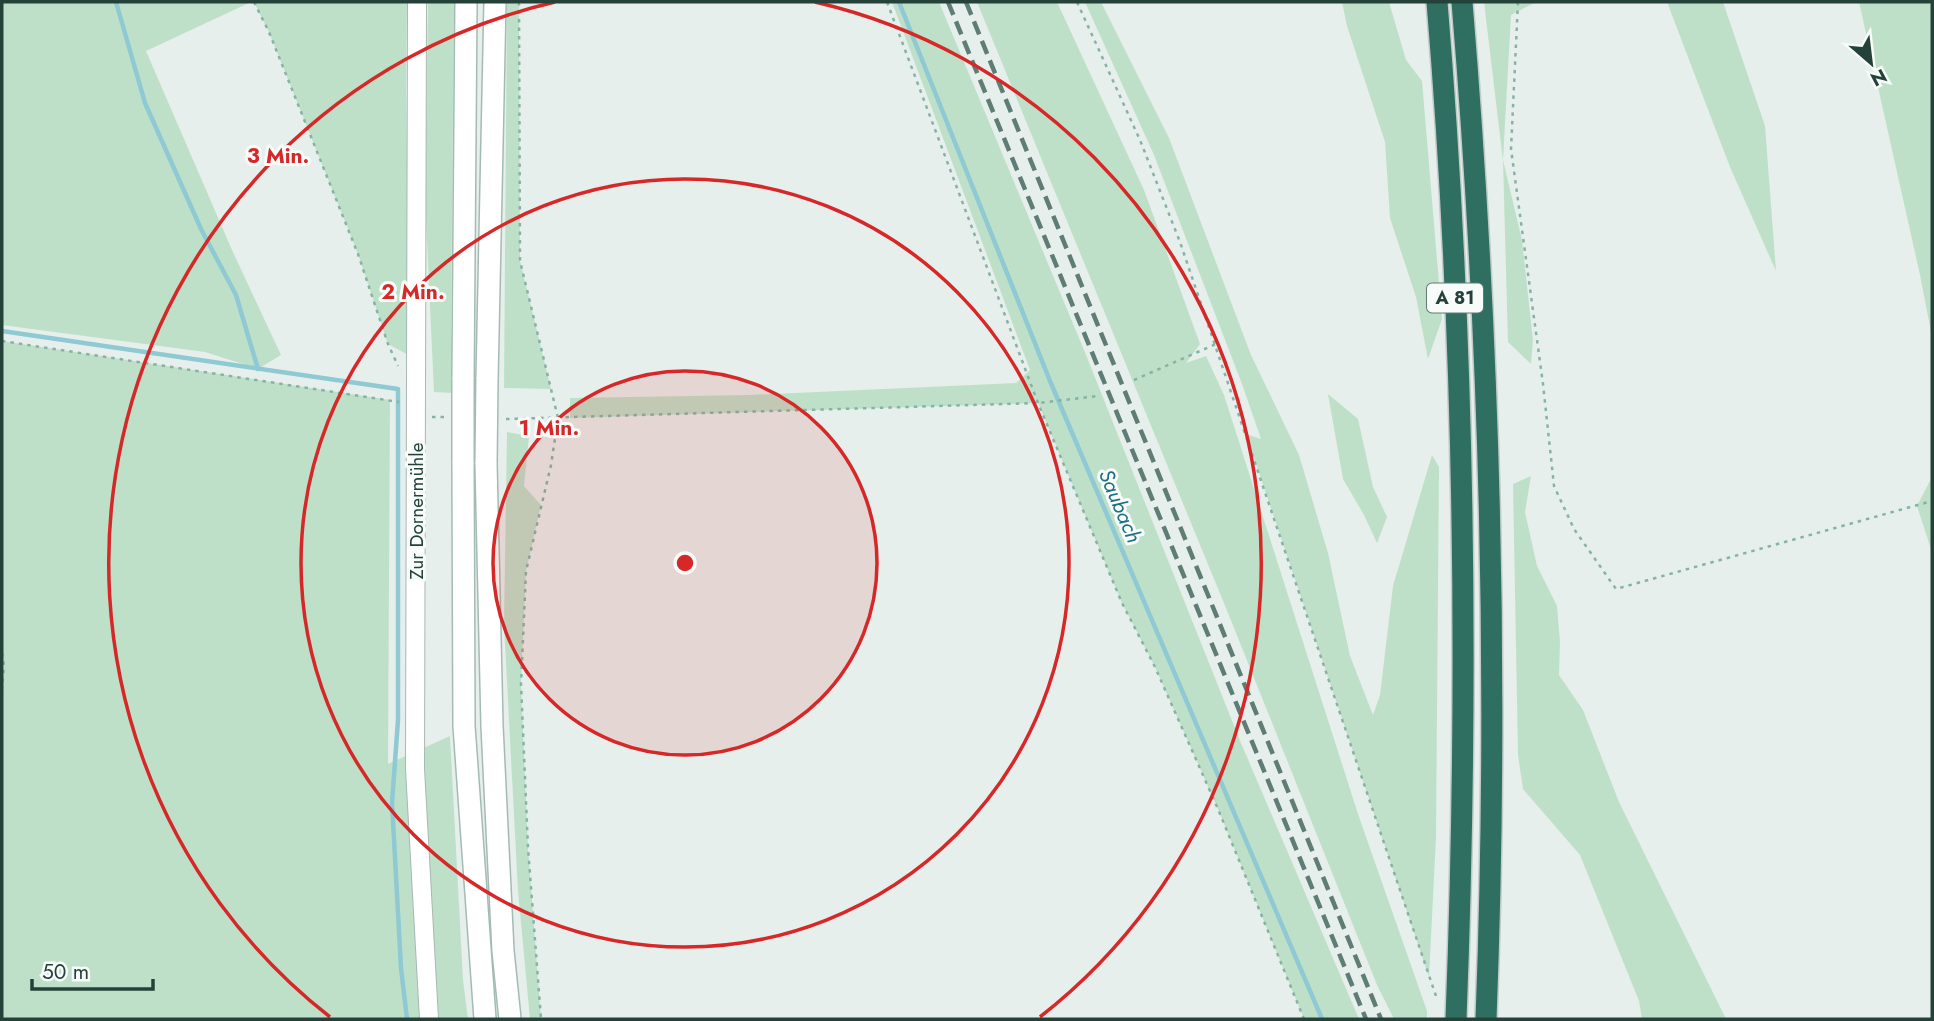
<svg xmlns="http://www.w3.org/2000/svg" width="1934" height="1021" font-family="Jost,sans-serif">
	<rect width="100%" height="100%" fill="#e6efeb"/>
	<g fill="#bfe0c8">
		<path d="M2,2h249l-105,49 86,199 49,105 -23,14 -53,-17 -203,-27z"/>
		<path d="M254,2h153l-1,85 4,269 -22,-12 -30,-90 -89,-222z"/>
		<path d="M428,2h26l-3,319 2,72 -19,-1 -9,-194z"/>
		<path d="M507,2h12l1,259 31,128 -47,-1z"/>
		<path d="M892,2h47l145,348 157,393 118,276h-55l-86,-210 -63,-142 -33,-64 -84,-200 -468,15v-20l179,-3 267,-12 14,-13z"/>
		<path d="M977,2h80l87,188 56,154 -14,19 20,-7 18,39 134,419 69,197v8h-33l-17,-34 -149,-372z"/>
		<path d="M1085,2h16l68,136 82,217 48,100 29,98 22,103 23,59 7,-20 13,-109 39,-131 7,12 -3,371 -7,139 -183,-543 15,5 -19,-55 -88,-229z"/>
		<path d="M1342,2h47l17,58 16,21 20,238 -14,40 -12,-62 -26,-79 -5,-76 -38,-116z"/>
		<path d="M1484,2h52l-25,13 -8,145 19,80 11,100 -2,24 -23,-22 -5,-181z"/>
		<path d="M1667,2h56l42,124 11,145 -46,-104z"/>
		<path d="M1859,2h71l2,9v326l-12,-62z"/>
		<path d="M2,341l388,59 -2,364 62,-28 13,244 5,39h-466v-331l2,-23 -2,-12z"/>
		<path d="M1328,394l30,25 15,68 14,30 -10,26 -13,-28 -21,-36z"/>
		<path d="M507,432l22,4 -5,50 17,19 -15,66 -5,113 7,164 13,171h-11l-12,-128 -14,-266z"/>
		<path d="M1531,476l-6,36 12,54 20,40 3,36 -1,33 24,35 36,92 107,217h-84l-3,-18 -59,-146 -57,-66 -5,-34 -5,-271z"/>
		<path d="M1932,477v75l-15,-46z"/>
	</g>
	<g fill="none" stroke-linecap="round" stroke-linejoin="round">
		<g stroke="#8ec9d4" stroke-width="4.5">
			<path d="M116,2l29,101 56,126 35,66 22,74"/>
			<path d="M899,2l151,379 272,638"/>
			<path d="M2,331l396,58v331l-6,83 9,165 6,51"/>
		</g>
		<defs>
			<path id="tertiary" d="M417,2l-2,767 14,250"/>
			<g id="secondary">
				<path d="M463,379l3,-377"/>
				<path d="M487,379l8,-377"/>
				<path d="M463,462l1,264 21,293"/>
				<path d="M486,463l6,263 11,225 7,68"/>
			</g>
			<g id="motorway">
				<path d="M1437,2c28,337 32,679 19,1017"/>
				<path d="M1462,2c28,338 37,678 24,1017"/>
			</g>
		</defs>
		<use href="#tertiary" stroke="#a8b8b2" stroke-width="20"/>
		<use href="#secondary" stroke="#a4bbb3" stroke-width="24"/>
		<use href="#motorway" stroke="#c2cac8" stroke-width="24"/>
		<g stroke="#86b3a5" stroke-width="2.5" stroke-dasharray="3.5 5" stroke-linecap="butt">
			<path d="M254,2l15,30 89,222 30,90 10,22"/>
			<path d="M519,2l1,259 38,157 -7,47 -25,106 -5,113 7,164 13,171"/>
			<path d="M887,2l151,401 84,200 33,64 63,142 86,210"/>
			<path d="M1077,2l63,138 40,102 257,757"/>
			<path d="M1518,2l-7,147 32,235 11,102 20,43 42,60 316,-88"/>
			<path d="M2,341l397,61"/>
			<path d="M1134,380l82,-36"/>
			<path d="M432,417h15"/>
			<path d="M506,419l532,-16 60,-7"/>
			<path d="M2,653l2,12 -2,24"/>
		</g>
		<use href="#tertiary" stroke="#fff" stroke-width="18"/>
		<use href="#secondary" stroke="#fff" stroke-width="21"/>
		<use href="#motorway" stroke="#2f6f62" stroke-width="21"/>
		<g stroke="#5f7d75" stroke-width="4.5" stroke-dasharray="14 7" stroke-linecap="butt">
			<path d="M948,2l418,1017"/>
			<path d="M966,2l415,1017"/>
		</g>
		<defs>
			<g id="secondary-bridge">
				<path d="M463,462v-83"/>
				<path d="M486,463l1,-84"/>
			</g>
		</defs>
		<use href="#secondary-bridge" stroke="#a4bbb3" stroke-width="24" stroke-linecap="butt"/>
		<use href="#secondary-bridge" stroke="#fff" stroke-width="21"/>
	</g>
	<circle cx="685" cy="563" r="192" fill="#d62828" fill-opacity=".12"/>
	<g fill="none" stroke="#d62828" stroke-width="3.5">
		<circle cx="685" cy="563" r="192"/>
		<circle cx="685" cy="563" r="384"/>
		<path d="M330 1017A576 576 0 0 1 555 2M815 2A576 576 0 0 1 1040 1017"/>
	</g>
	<g text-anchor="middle" stroke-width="6" stroke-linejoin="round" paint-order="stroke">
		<rect fill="#f7fbf9" stroke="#637a73" stroke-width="2" x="1427" y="283.5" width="56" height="29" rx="5"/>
		<g font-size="18" font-weight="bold" fill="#24423a">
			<text x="1455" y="304">A 81</text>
		</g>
		<g font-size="19" fill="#24423a" stroke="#f7fbf9">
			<text transform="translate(416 511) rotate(-90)" y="7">Zur Dornermühle</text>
		</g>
		<g font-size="21" font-style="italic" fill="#1c6f80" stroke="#f7fbf9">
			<text transform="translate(1120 506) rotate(67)" y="7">Saubach</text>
		</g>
	</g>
	<circle cx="685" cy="563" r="10" fill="#d62828" stroke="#f7fbf9" stroke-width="3.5"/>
	<g font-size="21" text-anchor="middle" font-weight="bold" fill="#d62828" stroke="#f7fbf9" stroke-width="6" stroke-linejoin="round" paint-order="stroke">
		<text x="278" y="163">3 Min.</text>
		<text x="413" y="299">2 Min.</text>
		<text x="549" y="435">1 Min.</text>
	</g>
	<rect width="1934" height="1021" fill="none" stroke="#24423a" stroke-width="7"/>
	<g transform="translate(1871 63) rotate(152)" stroke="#f7fbf9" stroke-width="5" paint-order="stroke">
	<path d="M0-5L12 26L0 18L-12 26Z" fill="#24423a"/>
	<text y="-10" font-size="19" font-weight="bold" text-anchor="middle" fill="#24423a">N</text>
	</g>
	<path d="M32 979v10h121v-10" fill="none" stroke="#24423a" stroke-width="3.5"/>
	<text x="42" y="979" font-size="21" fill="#24423a" stroke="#f7fbf9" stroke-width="5" paint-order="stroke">50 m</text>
</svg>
